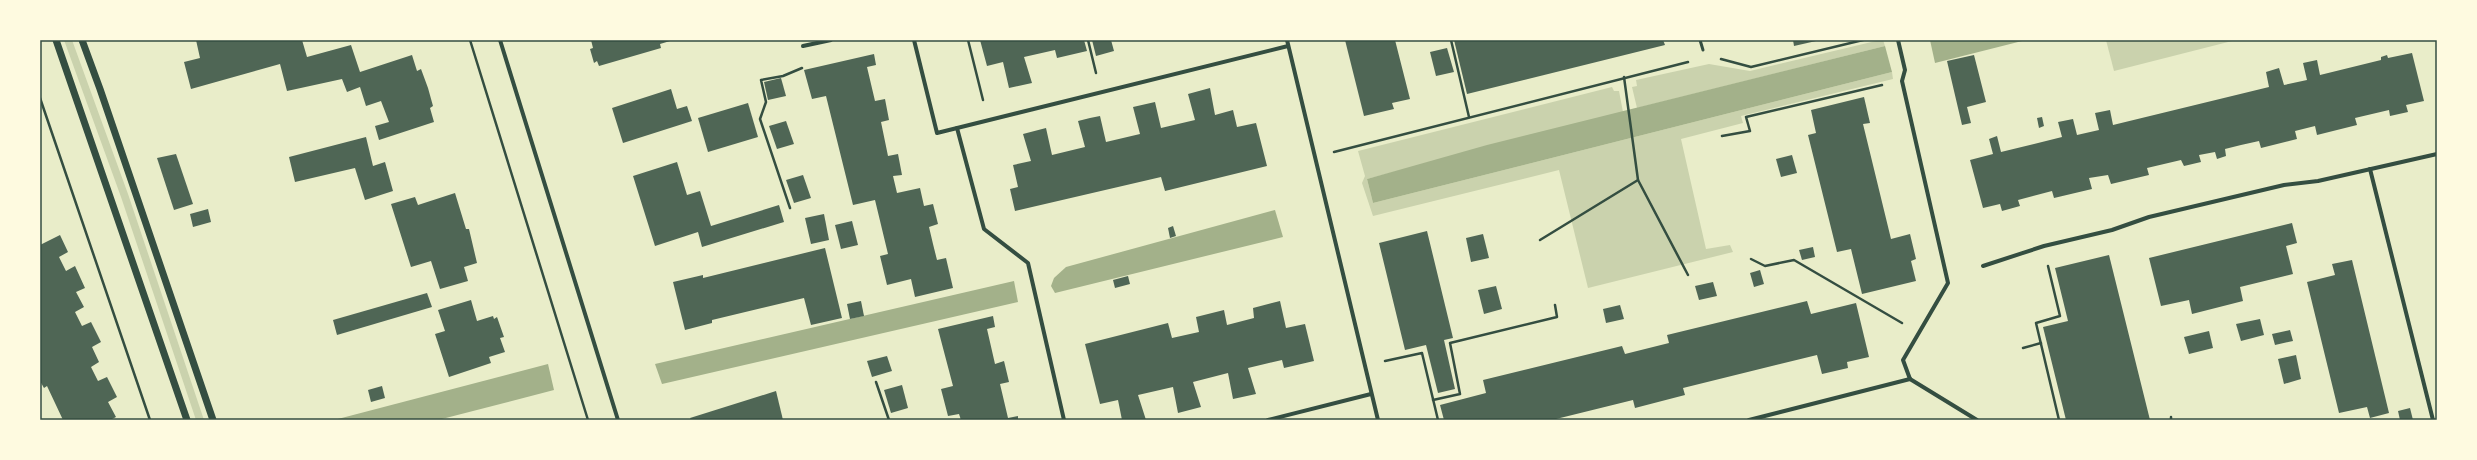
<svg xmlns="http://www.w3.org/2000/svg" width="2477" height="460" font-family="Signika,sans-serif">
	<rect width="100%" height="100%" fill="#e9edc9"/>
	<g fill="#cad2ad">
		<path d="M64,40h8l56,154 76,226h-8l-75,-223z"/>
		<path d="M1880,40h3l2,6 -248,62 -5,-21 5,-1 -1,-6 73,-16 41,7z"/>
		<path d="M2106,40h130l-122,31z"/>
		<path d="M1892,72l1,7 -152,37 2,7 -62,16 25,110 24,-4 3,7 -145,36 -29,-118 -186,46 -11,-33 3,-7 -7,-25 254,-64 2,4h5l4,21 -256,67 6,24z"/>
	</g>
	<g fill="#a3b18a">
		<path d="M1930,40h96l-91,23z"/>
		<path d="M1885,46l7,26 -519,131 -6,-24 120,-34z"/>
		<path d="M1275,210l8,27 -228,56 -4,-7 3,-8 12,-11z"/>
		<path d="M1014,281l4,21 -356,82 -7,-20z"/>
		<path d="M548,364l6,26 -116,30h-104z"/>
	</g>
	<g fill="#4f6655">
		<path d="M196,40h106l5,17 44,-12 9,27 52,-17 5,16 4,-2 7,19 5,18 -3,2 4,14 -55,18 -4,-14 14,-4 -8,-21 -15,5 -6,-19 -13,5 -5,-13 -55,12 -7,-27 -89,25 -7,-27 16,-4z"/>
		<path d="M591,40h78l1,1 -10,3 1,4 -62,18 -2,-5 -3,2 -4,-14 3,-1z"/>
		<path d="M980,40h104l3,11 -30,7 -2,-8 -31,7 8,26 -23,5 -6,-26 -16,4z"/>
		<path d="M1092,40h19l3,11 -18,5z"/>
		<path d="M1345,40h50l15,59 -18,4 2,6 -30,7z"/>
		<path d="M1454,40h209l2,5 -198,49z"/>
		<path d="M1793,40h23v1l-22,5z"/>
		<path d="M1447,48l7,24 -18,4 -6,-24z"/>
		<path d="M2412,53l12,48 -18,4 2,7 -18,4 -1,-6 -34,8 2,7 -40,10 -2,-9 -20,5 2,8 -36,9 -2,-7 -18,4 -16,4 1,7 -9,3 -2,-7 -16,3 2,7 -17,4 -3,-6 -34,8 2,7 -38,9 -3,-9 -19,3 3,11 -38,9 -2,-7 -34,9 2,6 -18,5 -2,-7 -17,4 -13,-48 23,-6 -4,-15 8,-3 4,16 61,-15 -4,-15 15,-3 4,16 22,-5 -4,-17 15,-3 3,15 156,-38 -3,-15 13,-4 5,17 23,-5 -4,-17 14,-3 3,15 61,-15v-3l6,-2 1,3z"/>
		<path d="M874,54l2,11 -9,2 8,34 10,-2 4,21 -8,2 7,34 10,-2 4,21 -9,1 4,17 23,-5 4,18 9,-2 5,20 -9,3 4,17 4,16 9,-2 7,30 -38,9 -4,-18 -24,6 -7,-29 8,-2 -13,-54 -22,5 -27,-109 -14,3 -8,-29z"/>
		<path d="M1974,55l12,47 -19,5 4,16 -9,2 -15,-64z"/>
		<path d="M781,78l5,18 -18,4 -4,-18z"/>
		<path d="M1210,88l5,27 18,-5 4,17 19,-4 11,43 -102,25 -4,-14 -146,34 -5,-22 8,-2 -5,-22 18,-4 -8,-27 23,-6 6,27 33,-8 -7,-26 12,-3 10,-2 6,26 34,-8 -7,-27 22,-5 6,26 34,-8 -7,-26z"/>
		<path d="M671,89l6,20 10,-3 5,15 -69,22 -11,-35z"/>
		<path d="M1864,97l6,26 -7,1 28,115 19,-5 6,25 -5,2 5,20 -54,13 -11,-45 -14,3 -29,-117 8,-2 -5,-23z"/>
		<path d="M748,103l10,34 -50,15 -10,-34z"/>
		<path d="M2042,117l2,9 -5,2 -2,-10z"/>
		<path d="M786,121l8,23 -17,5 -8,-23z"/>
		<path d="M366,137l7,29 12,-4 8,29 -28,9 -10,-32 -60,14 -6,-25z"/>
		<path d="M176,154l17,50 -19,6 -17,-52z"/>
		<path d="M1792,155l5,18 -16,4 -5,-18z"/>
		<path d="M677,162l10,33 13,-4 11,35 68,-21 5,17 -82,25 -4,-15 -43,14 -22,-70z"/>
		<path d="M803,175l8,23 -17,5 -8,-23z"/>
		<path d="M455,193l11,36h3l8,34 -13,4 4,14 -28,8 -9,-28 -20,6 -20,-63 24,-7 3,8z"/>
		<path d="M208,209l3,13 -18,5 -3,-13z"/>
		<path d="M824,214l5,26 -18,4 -6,-26z"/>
		<path d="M852,221l6,24 -17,4 -6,-24z"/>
		<path d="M2292,223l5,20 -11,3 7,28 -53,13 3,14 -51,13 -3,-14 -28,6 -12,-48z"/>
		<path d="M1173,226l3,10 -6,2 -2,-10z"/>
		<path d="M1427,231l26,107 -9,2 11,49 -17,4 -12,-48 -21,5 -26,-107z"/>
		<path d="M1483,234l6,24 -18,4 -5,-24z"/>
		<path d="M60,235l8,17 -9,5 7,14 9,-5 10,22 -9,4 8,15 -9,5 7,14 9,-4 10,20 -9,5 7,15 -8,5 7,14 9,-4 10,20 -9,5 8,15 -6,3h-47l-16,-34 -3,2 -4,-7v-136z"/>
		<path d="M1813,247l2,10 -13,3 -3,-10z"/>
		<path d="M825,248l17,70 -31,7 -7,-27 -92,22v3l-27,7 -12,-48 30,-7v3z"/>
		<path d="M2109,255l41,165h-84l-23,-93 25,-6 -13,-53z"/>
		<path d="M2352,260l37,153 -19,5 -3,-11 -28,6 -32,-131 28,-7 -3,-11z"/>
		<path d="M1760,270l4,14 -10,3 -4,-14z"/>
		<path d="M1128,276l2,8 -15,4 -2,-8z"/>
		<path d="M1713,282l4,14 -18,4 -4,-14z"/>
		<path d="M1496,286l6,23 -18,5 -6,-24z"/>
		<path d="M427,293l5,14 -95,28 -4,-15z"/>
		<path d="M471,300l6,21 16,-5 1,3 3,-2 7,20 -4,1 5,14 -16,5 2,6 -42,14 -14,-43 10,-3 -7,-21z"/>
		<path d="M861,301l3,15 -14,3 -3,-15z"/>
		<path d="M1280,301l6,27 19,-4 9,37 -30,7 -2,-8 -34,8 8,26 -23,5 -5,-26 -35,9 8,25 -23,6 -5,-26 -35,8 8,25h-24l-4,-20 -18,4 -15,-60 83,-21 4,15 27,-6 -3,-15 28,-7 3,15 27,-7 -1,-10z"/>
		<path d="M1807,301l4,13 45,-11 13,54 -22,5 1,6 -26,6 -5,-19 -134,33 2,7 -50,13 -2,-8 -81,20h-108l-4,-15 46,-12 -3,-13 139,-34 3,8 44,-11 -2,-8z"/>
		<path d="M1620,305l4,14 -18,4 -3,-14z"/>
		<path d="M993,316l2,11 -8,2 8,35 9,-3 5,21 -9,2 8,34 10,-2v4h-57l-2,-6 -11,2 -7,-27 12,-3 -15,-57z"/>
		<path d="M2260,319l4,16 -23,6 -5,-17z"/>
		<path d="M2290,330l3,11 -18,4 -3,-11z"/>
		<path d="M2209,331l4,17 -24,6 -5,-17z"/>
		<path d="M2296,355l5,24 -17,5 -6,-25z"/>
		<path d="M887,356l5,15 -20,6 -5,-16z"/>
		<path d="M902,385l6,23 -17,5 -7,-23z"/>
		<path d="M382,386l3,12 -14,4 -3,-12z"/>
		<path d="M776,391l7,29h-92l-1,-2z"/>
		<path d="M2410,408l3,12h-13l-2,-9z"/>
	</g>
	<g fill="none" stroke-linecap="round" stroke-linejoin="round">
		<g stroke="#344e41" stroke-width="2.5">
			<path d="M470,40l118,380"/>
			<path d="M968,40l15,60"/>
			<path d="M1088,40l8,33"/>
			<path d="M1451,40l18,77"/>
			<path d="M1721,59l30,8 112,-27"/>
			<path d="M40,98l110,322"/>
			<path d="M1722,136l28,-5 -4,-14 136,-32"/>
			<path d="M1334,152l354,-90"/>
			<path d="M1638,180l50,95"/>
			<path d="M790,208l-30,-89 6,-17 -5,-22 22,-4 19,-8"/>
			<path d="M1540,240l98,-60 -14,-103"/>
			<path d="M1751,259l14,7 29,-6 108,63"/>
			<path d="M2048,266l12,50 -24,7 23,97"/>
			<path d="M2023,348l18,-5"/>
			<path d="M1385,361l37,-8 16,67"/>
			<path d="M876,382l13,38"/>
			<path d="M1433,400l27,-6 -10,-51 107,-26 -2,-12"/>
			<path d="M2171,420v-3"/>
		</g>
		<path stroke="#344e41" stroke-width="3" d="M1700,40l3,10"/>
		<g stroke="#344e41" stroke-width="4">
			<path d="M500,40l118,380"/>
			<path d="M914,40l23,93 351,-87"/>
			<path d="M1287,40l91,380"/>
			<path d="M1898,40l7,30 -3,11 46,202 -45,77 7,19"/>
			<path d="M803,46l28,-6"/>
			<path d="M957,128l27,101 44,34 36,157"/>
			<path d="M2370,169l63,251"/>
			<path d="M1983,266l61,-20 68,-16 37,-13 135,-32 34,-4 119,-27"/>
			<path d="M1910,379l67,41"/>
			<path d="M1268,420l103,-26"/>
			<path d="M1749,420l161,-41"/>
		</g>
		<g stroke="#344e41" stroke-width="7">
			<path d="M56,40l131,380"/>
			<path d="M82,40l18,49 113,331"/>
		</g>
	</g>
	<rect width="2477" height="460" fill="none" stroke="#fefae0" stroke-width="82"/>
	<rect x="41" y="41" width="2395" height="378" fill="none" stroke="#344e41" stroke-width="1.5"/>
</svg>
